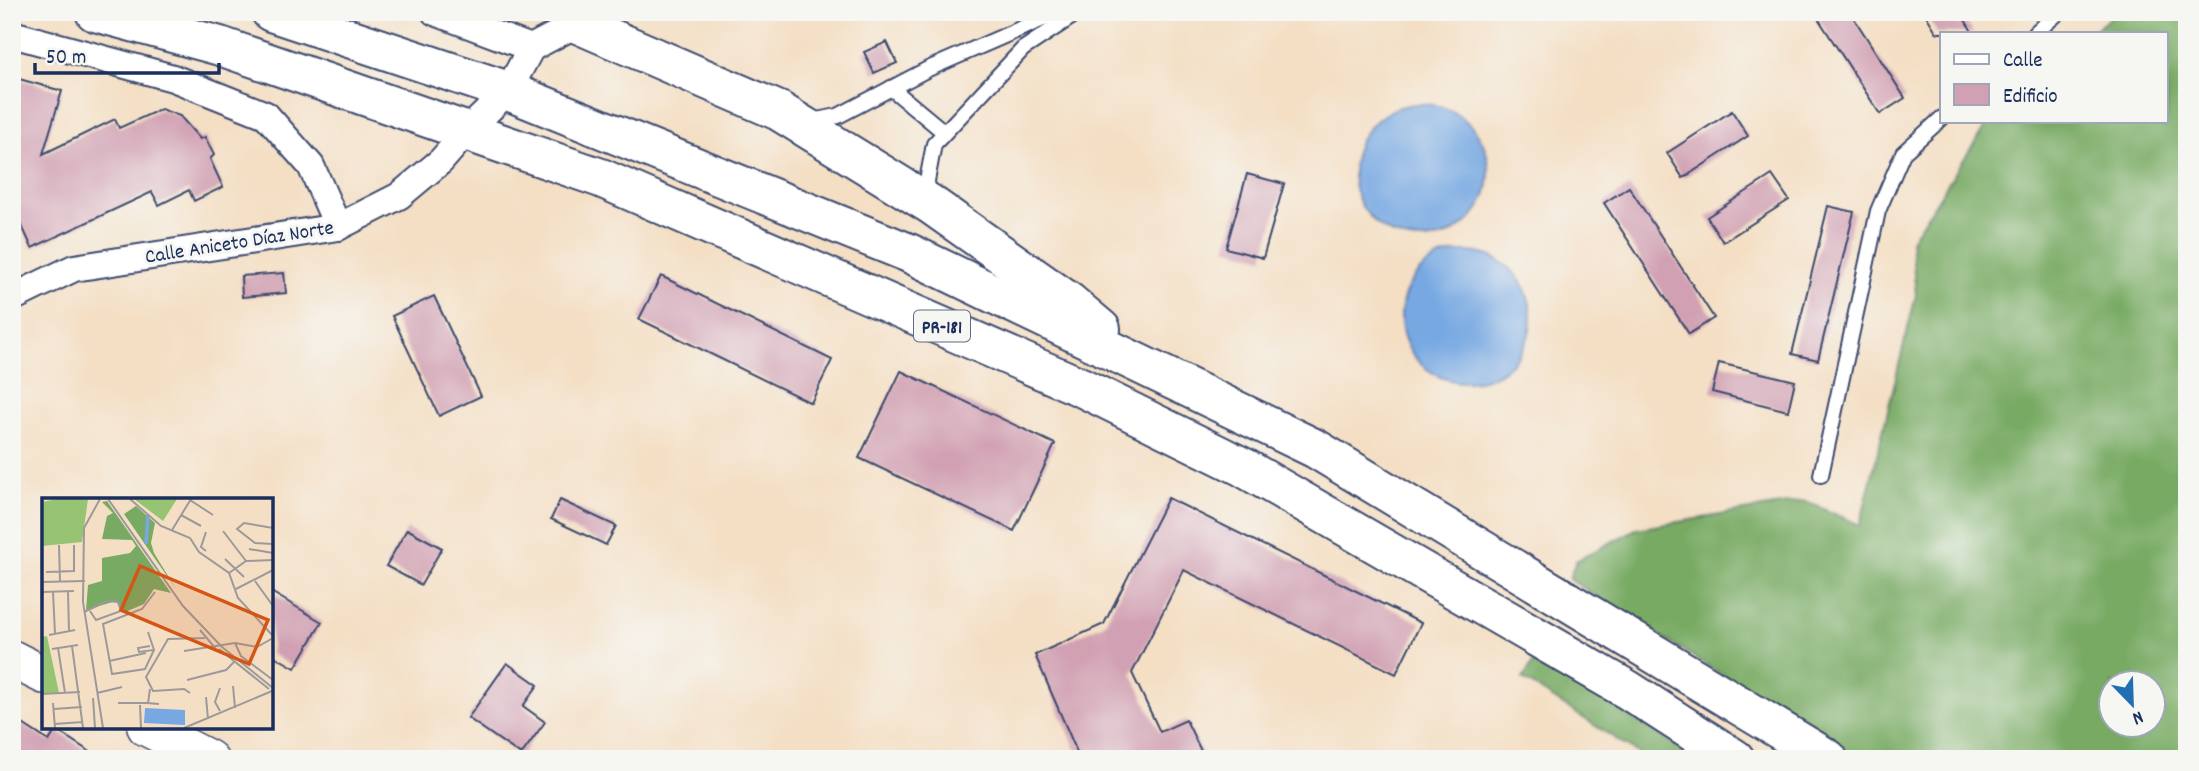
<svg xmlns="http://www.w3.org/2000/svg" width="2199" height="771" font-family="Dekko,sans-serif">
	<rect width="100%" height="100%" fill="#f6f6f2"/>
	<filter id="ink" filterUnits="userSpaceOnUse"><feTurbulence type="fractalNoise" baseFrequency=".0143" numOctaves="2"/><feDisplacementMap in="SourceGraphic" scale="14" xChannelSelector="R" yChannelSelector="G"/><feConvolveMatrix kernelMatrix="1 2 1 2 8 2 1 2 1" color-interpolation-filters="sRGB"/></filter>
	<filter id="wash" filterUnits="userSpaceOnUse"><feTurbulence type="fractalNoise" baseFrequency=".00686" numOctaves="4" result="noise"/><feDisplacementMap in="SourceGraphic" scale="28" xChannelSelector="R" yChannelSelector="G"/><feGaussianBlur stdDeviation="1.57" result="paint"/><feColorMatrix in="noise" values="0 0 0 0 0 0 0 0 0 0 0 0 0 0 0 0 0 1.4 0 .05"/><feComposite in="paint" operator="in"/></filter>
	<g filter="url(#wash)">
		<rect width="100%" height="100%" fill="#f4dfc4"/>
		<g fill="#78aa64" stroke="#4a6c61" stroke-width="2" fill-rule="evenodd">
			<path d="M2117,12h70v747h-330l-288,-180 7,-18 60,-32 169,-28 55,24 56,-230 -5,-55 78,-119h177v-88h-75zM2112,684h42v42h-42z"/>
			<path d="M1537,656l160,103h-50l-124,-80z"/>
		</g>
		<g fill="#77a8e2" stroke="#496ca0" stroke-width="2">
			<circle cx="1421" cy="172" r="68"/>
			<circle cx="1466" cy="317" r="65"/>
		</g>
		<g id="blocks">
			<g fill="#d1a1b3">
				<path d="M1814,12h36l55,86 -25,16z"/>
				<path d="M1924,12h36l13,21h-36z"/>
				<path d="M887,42l10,21 -23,10 -10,-21z"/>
				<path d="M12,77l50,14 -19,63 72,-35 4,9 42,-19 19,7 20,23 5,-2 9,18 -4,4 13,28 -29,14 -5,-11 -30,15 -7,-13 -120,56 -20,-44z"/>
				<path d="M1732,111l16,25 -65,42 -16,-25z"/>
				<path d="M1247,174l37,10 -21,74 -37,-10z"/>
				<path d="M1772,175l17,25 -66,42 -16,-25z"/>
				<path d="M1629,187l85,131 -25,16 -85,-131z"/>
				<path d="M1828,206l26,6 -36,148 -26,-6z"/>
				<path d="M284,273l2,20 -44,4 -1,-21z"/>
				<path d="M661,276l171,84 -21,43 -172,-84z"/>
				<path d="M434,296l47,100 -42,20 -47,-100z"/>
				<path d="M1719,363l76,18 -7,30 -76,-19z"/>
				<path d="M901,371l154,73 -41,87 -155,-73z"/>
				<path d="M1168,498l253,125 -25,51 -212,-104 -52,103 28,59 26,-12 19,39h-125l-45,-104 69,-31z"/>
				<path d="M560,500l56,26 -10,19 -55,-26z"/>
				<path d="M407,529l35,19 -21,37 -35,-19z"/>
				<path d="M271,592l51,30 -27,46 -24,-14z"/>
				<path d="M507,663l31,22 -15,21 22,16 -24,33 -53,-37z"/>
				<path d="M12,717l37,24 7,-11 45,29h-89z"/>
			</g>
		</g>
	</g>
	<g filter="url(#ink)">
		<use href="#blocks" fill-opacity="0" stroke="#3c496d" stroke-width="2"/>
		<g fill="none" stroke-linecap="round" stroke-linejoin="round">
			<defs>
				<g id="lane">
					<path d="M2035,33l24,-21"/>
					<path d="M891,88l53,44"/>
					<path d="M811,121l27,-5 90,-47 131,-57"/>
					<path d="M929,199l-2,-18 7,-37 89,-95 56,-37"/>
					<path d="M1821,475l57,-264 25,-58 39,-35"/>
				</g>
				<g id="street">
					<path d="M435,12l96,36"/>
					<path d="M12,34l161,44 93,37 45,51 27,61"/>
					<path d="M12,298l62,-30 264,-41 61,-31 42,-35 27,-31 40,-39 23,-43 68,-36"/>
				</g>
				<g id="secondary">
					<path d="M12,659l32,16"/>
					<path d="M146,727l63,32"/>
				</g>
				<g id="primary">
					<path d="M95,12l125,34 381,132 482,210 160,79 385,223 107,69"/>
					<path d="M271,12l237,79 401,162 407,196 512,310"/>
					<path d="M578,24l201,87 151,93 139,98 32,27"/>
				</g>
			</defs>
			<use href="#lane" stroke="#3c496d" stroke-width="18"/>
			<use href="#street" stroke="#3c496d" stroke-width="30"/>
			<use href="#secondary" stroke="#3c496d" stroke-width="40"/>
			<use href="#primary" stroke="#3c496d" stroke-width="42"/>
			<use href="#lane" stroke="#fff" stroke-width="14"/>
			<use href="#street" stroke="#fff" stroke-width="26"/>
			<use href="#secondary" stroke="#fff" stroke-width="37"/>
			<use href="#primary" stroke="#fff" stroke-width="38"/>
		</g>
	</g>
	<g text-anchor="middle" stroke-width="6" stroke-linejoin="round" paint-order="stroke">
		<rect fill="#f6f6f2" stroke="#5d6b8a" stroke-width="2" x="914" y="310.5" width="56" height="31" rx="5"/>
		<g font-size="19" font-weight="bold" fill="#1b2f5e">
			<text x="942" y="333">PR-181</text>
		</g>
		<g font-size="21" fill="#1b2f5e" stroke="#f6f6f2">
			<text transform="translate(239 241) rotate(-9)" y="7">Calle Aniceto Díaz Norte</text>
		</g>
	</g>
	<g transform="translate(42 498)">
		<rect width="231" height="231" fill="#f4dfc4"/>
		<path d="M15,1h31l-6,43 -40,4v-44zM92,1h43l-14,22zM5,138l12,57 -17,1v-57z" fill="#96c472"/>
		<path d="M65,3l64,92 -17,-4 -10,15 -21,9 -7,-12 -30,9 2,-25 14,-4v-23l28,-5 6,-7 -4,-6 -30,-1 5,-23 6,-3 -11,-11zM94,8l19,17 -4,20 3,10 22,36 -52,-75z" fill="#78aa64"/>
		<path d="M103,210l40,2v15l-41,-2z" fill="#77a8e2"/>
		<path fill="none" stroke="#77a8e2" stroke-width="3.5" d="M104,46l2,-29"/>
		<path fill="none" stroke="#9d999b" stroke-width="2" d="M58,1l-16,29 -1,74 20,126M66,1l75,107 39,41 51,41M88,1l31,27 29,12 9,14 30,21 9,25 35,38M148,2l23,15M139,17l20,11M231,30l-29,-5 -7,6 18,14 18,1M130,32l19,-31M181,33l23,30M17,47l1,37M207,51l24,4M164,53l-5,-4 5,-15M183,61l19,18M4,74l28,-1v-26M187,75l17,-12 27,-1M213,83l18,25M0,84l43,-1M194,91l37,-19M0,94l32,-1M11,94l2,42M26,94l1,39M42,114l23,-11 11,1 3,9 -25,9 -6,-9M158,132l16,19M106,134l6,18 -15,2 -1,-4 12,-2M7,137l26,-5M193,145l6,13 32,24M30,148l11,82M16,150l7,45M10,151l26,-4M177,151l50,40M112,152l-9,19 -33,5 -9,-50 39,-15 13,-17M142,153l51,-8 22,4 16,-9M67,163l37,-8M145,182l39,-10 8,-8M191,188l2,22M178,190l-5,14 5,9M108,191l-2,14 11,1M55,195l25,-6M148,195l-6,-4 -31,2 -7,-14 22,-38 37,-1M0,196l38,-2M164,199l2,22M51,200l2,30M11,205l2,25M76,205h30M98,207l1,23M12,211l28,-2M12,226l29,-2M142,230l88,-37"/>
		<path fill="#d45514" fill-opacity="0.15" stroke="#d45514" stroke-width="3.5" d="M98,68l128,54 -19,44 -128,-54z"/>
		<rect width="231" height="231" fill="none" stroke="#1b2f5e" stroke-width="3.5"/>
	</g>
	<rect width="2199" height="771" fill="none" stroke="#f6f6f2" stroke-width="42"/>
	<rect x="1940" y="32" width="228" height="91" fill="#f6f6f2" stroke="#9ea6b7" stroke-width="2"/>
	<rect x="1954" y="54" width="35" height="10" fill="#ffffff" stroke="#9ea6b7" stroke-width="2"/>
	<text x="2003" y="66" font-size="21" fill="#1b2f5e">Calle</text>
	<rect x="1954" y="84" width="35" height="21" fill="#d1a1b3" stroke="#9ea6b7" stroke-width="2"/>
	<text x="2003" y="102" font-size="21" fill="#1b2f5e">Edificio</text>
	<g transform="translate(2132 704) rotate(157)"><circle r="33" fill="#f6f6f2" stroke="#9ea6b7" stroke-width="2"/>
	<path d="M0-5L12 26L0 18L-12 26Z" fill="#1f6fb2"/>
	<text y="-10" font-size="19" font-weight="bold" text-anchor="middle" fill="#1b2f5e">N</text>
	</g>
	<path d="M35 63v10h184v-10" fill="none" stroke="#1b2f5e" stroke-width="3.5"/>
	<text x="46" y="63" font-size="21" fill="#1b2f5e" stroke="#f6f6f2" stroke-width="5" paint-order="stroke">50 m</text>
</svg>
